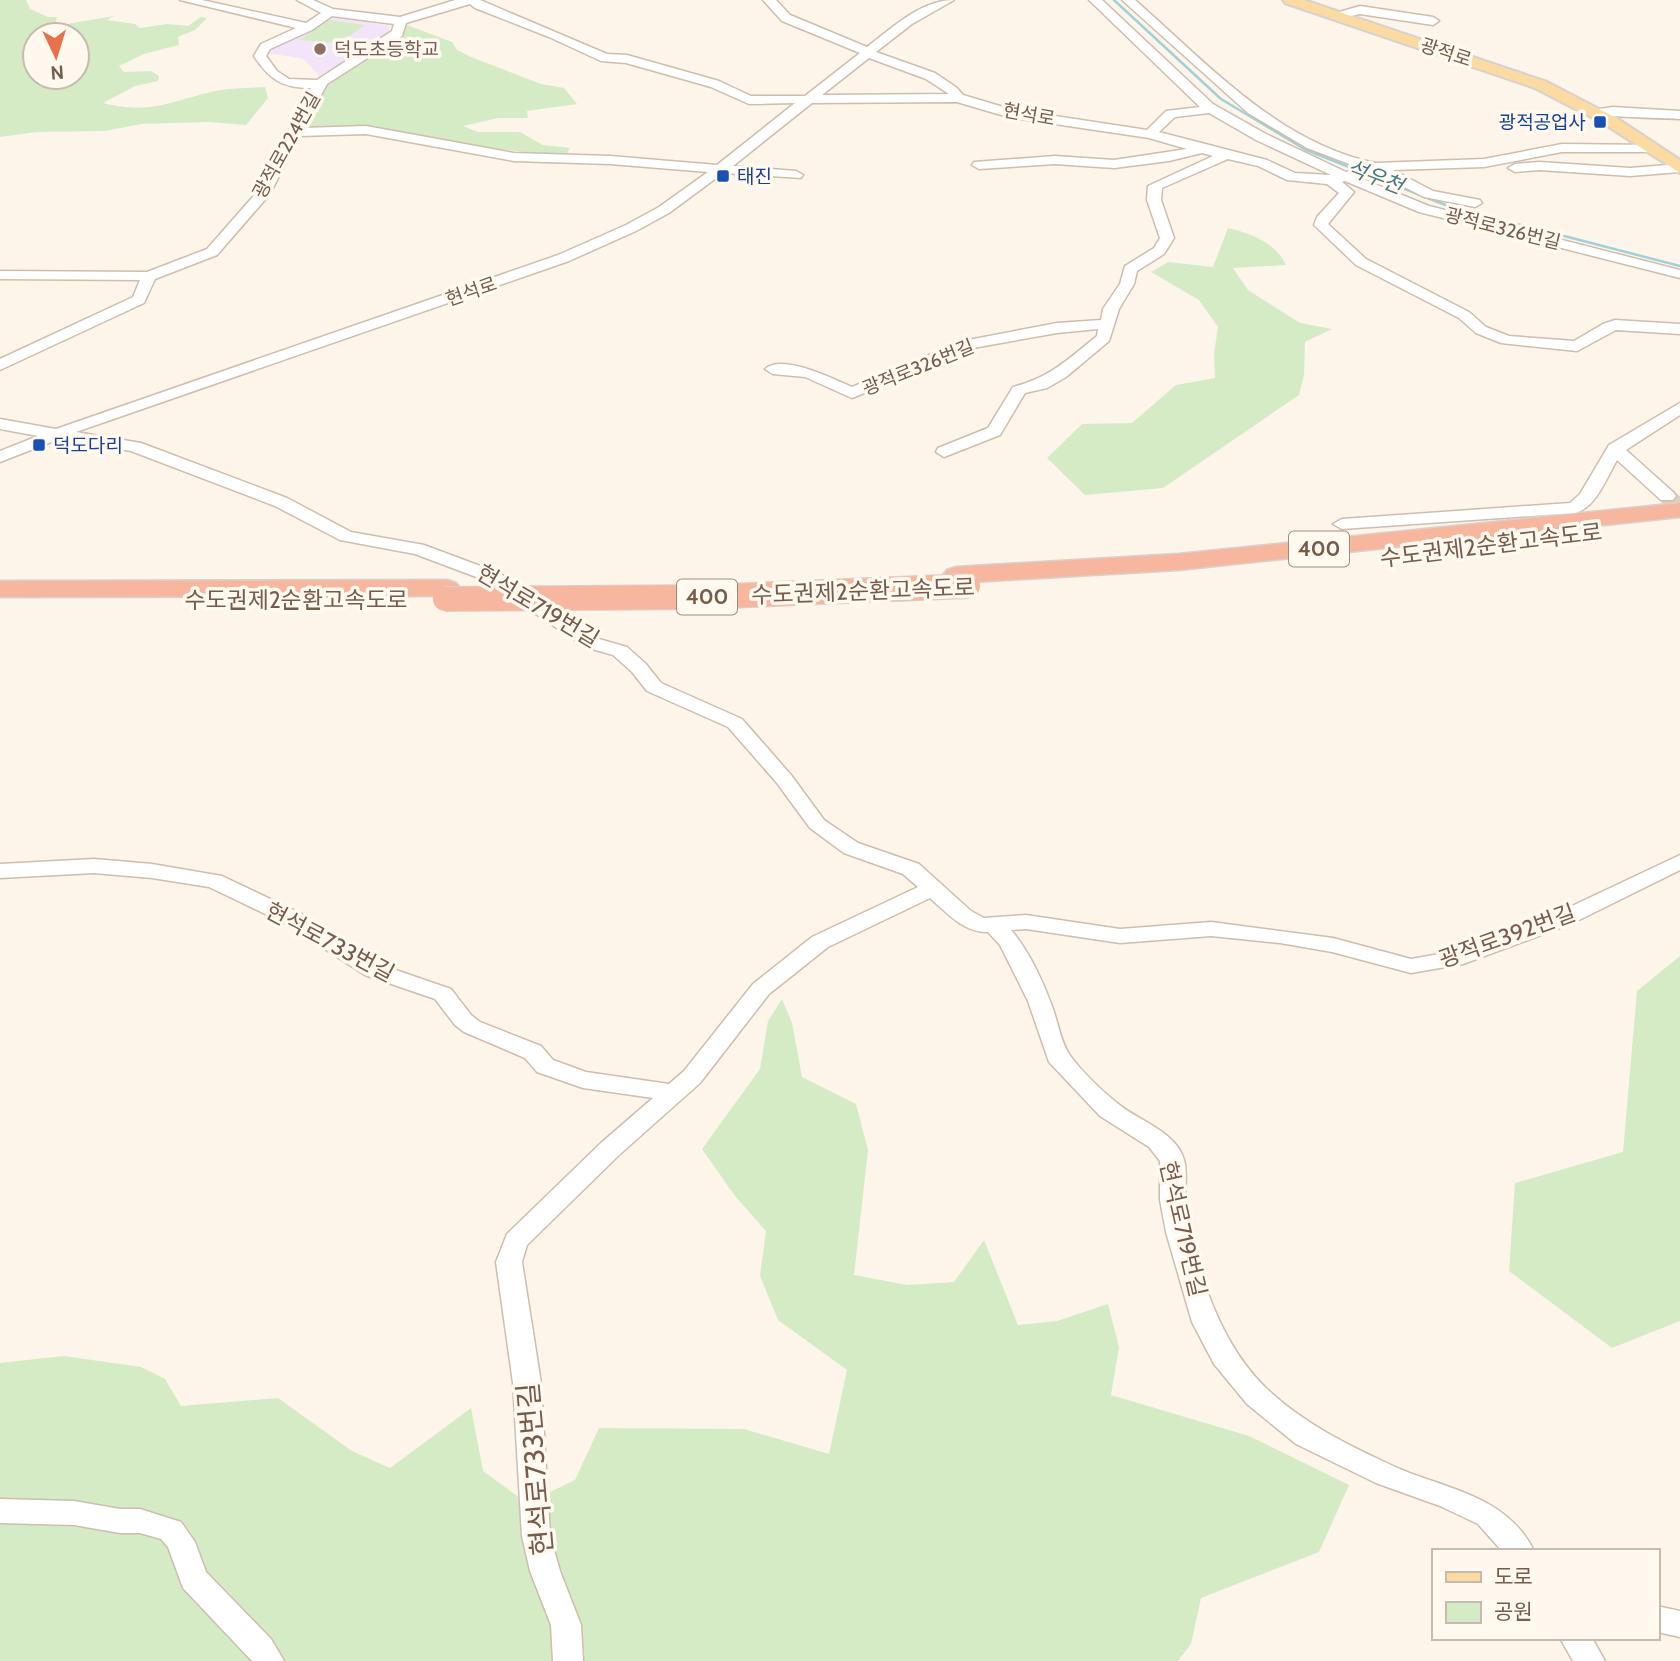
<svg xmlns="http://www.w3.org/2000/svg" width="1680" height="1661" font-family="Cabin,'Noto Sans KR',sans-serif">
	<rect width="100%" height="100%" fill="#fdf5e9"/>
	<path fill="#f2e5f9" d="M332,16l58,10 -1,6 -26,20 -44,24 -15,-17 -36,-6 7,-8z"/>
	<g fill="#d5ebc6" fill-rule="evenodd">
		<path d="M0,0h26l4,9 18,8h9l-2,9 59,-10 -7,4 28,4 5,4 27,-4 21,2 13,-9 6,1 -12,12 -17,7 1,8 -35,9 -25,12 5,6 27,-1 8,5 -1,5 -23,5 -32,17c48,12 68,-2 112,-12 16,-3 34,-3 50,-4l3,11 -22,27 -37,-3 -68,2 -36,7 -68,1 -37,5zM35,35h42v42h-42z"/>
		<path d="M330,20l35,5 -26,18 -40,-3z"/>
		<path d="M407,25l45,17 5,8 14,7 70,27 23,4 13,16 -50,7 1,7h-30l-35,8 15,6h42l23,13 27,3 -5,9 -107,-13 -33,-8 -52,-7h-65l10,-37c27,-20 53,-36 83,-50z"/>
		<path d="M1228,228c24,6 47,14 58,37l-53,3 15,22 52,33 32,6 -27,13 -1,33 -5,20 -136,93 -78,7 -38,-37 35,-34 50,-1 44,-38 39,-7 -1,-24 4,-27 -19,-27 -48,-28 17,-10 45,5z"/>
		<path d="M1680,956v365l-68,27 -103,-77 6,-88 108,-31 14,-161z"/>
		<path d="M782,999l10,24 10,54 54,27 12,46 -14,125 53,10 47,-3 30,-42 34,85 39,-4 51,-17 11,43 -8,48 138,41 100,49 -30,67 -118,46 -10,46 -13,17h-1178v-298l64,-7 77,11 24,12 16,27 97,-8 74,53 38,17 81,-60 12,63 44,32 48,-23 24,-52 145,1 85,25 18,-84 -69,-50 -18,-44 6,-45 -31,-35 -33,-47 58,-80 8,-48z"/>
	</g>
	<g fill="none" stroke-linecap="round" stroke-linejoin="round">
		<path stroke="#a2d0d9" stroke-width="2.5" d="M1114,0l107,99 85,51 142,56 232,60"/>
		<path stroke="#dccfc2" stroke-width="17" stroke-dasharray="17 9" stroke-linecap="butt" d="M1667,496l13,12"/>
		<defs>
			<g id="minor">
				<path d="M180,0h22l104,23 15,-10 -24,-13h16l20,9 67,8 55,-17h25l127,54 20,1 92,26 32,15h54l55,-43 -78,-32 -19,-21h13l14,15 77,32c25,-19 54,-47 87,-47l-42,24 -36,28 59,21 22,15 6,7 47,14 137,21 19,-19 34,-4 -111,-107h13l111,104 53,30 80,38 14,-4 -53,-20 -59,-35 -126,-113h13c71,62 144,144 241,163l108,-4 78,-15 93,1 2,3 -7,4h-88l-78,15 -91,3 40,21 47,9 2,3 -7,4 -51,-10 -49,-25 -17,5 71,29 251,64v8l-261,-66 -74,-31 -3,1 12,10 -26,32 38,35 103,53 17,15 23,9 65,5 29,-17 12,-4 65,4v10l-64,-4 -39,21 -76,-8 -25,-10 -17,-15 -103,-53 -42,-40 3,-8 22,-24 -12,-9 -40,-4 -29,-14 -30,-7 -66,29 -1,12 13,38 -10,16 -27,17 -3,13 -15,25 -10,32 -43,36 -19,11 -22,5 -25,42 -56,22 -8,-5 2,-4 50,-20 25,-41c38,-10 54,-27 84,-51l1,-7 -41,4 -84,15 -121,50 -47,-21 -32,-3 -8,-5c17,-16 69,10 87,18l111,-46 94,-18 44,-3 2,-11 17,-25 5,-18 29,-18 6,-10 -13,-38 1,-14 65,-30 -11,-3 -33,8 -55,7 -59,-4 -76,5 -7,-4 2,-3 81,-6 59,4 73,-11 -38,-11 -141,-21 -51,-15 -145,1 -79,63 63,5 7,4 -2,3 -78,-5 -54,40 -33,18 -67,30 -493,171 65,11 146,55 64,34 73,13 75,28 100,66 28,8 19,17 15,19 81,36 49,56 33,45 34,23 61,21 52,47 13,7 42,-3 94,14 91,-7 122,16 78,21 40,-7 104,-38 125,-59v15l-109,54 -108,40 -52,9 -79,-21 -52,-9 -69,-7 -91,7 -94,-14 -15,1c18,21 33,53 42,79 5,14 8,33 16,45 12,17 32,36 48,49 21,18 59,28 67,57 4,14 0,29 2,43 10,66 32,139 81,186 37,35 81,56 126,77 51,23 114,29 141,85h-32l-24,-27 -38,-18 -64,-23 -80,-39 -49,-40 -33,-40 -22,-42 -26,-90 -6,-32v-39l-11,-14 -49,-31 -51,-54 -21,-61 -28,-56 -12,-13c-24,1 -42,-20 -58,-34l-102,49 -59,47 -69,89 -81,72 -92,90 -5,17 19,121 9,153 10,35 21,54 2,36h-30l-2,-36 -21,-54 -8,-35 -9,-153 -17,-121 11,-28 94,-91 52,-45 -70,-10 -46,-16 -12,-14 -61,-26 -9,-7 -20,-26 -70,-24 -79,-51 -77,-37 -57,-9 -58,-5 -94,5v-14l94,-5 58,5 70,12 80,38 79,51 70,24 20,26 9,7 61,24 12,14 33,12 83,12 15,-13 69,-87 59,-47 106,-50 -15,-13 -59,-21 -34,-25 -33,-45 -49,-56 -81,-36 -15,-19 -19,-17 -28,-8 -98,-66 -72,-27 -75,-14 -65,-34 -144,-55 -72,-12 -59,23v-11l38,-15 -38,-7v-10l56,10 502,-174 68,-30 33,-18 49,-35 -98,-8 -96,-3 -148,-27 -67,2 -29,58 -53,61 -62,24 -11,24 -144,67v-11l133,-62 7,-17 -140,-1v-8l147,1 60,-23 50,-57 54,-104c-29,0 -42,-9 -57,-32l7,-12 35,-16zM470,4l5,4 74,29 52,24 25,2 85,24 38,17 46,-1 -78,62 -107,-9 -96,-3 -148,-27 -63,2 24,-44 75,-48 4,-13zM332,16l62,8 -2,7 -75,49 -28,-1 -12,-8 -11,-15 4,-7 42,-19zM869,58l57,21 23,15 -127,1zM1209,113l47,27 75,35 -36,-2 -28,-13 -108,-28 16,-15z"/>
				<path d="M1360,6l73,11 6,4 -6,4 -73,-11 -25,5 -6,-4z"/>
				<path d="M1613,107l67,4v8c-14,-1 -84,-2 -89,-6l1,-3z"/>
				<path d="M1539,162l91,6 50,-4v8l-50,4 -91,-6 -24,2 -7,-4 7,-4z"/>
				<path d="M1680,403v12l-54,35 47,42 3,4 -3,4h-12l-44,-40c-10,17 -21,48 -42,53l-233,16 -9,-5 9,-5 228,-16 10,-9 29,-49z"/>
				<path d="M0,1499l74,2 46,8h20l41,13 14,20 11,30 65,67 13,22h-32l-69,-73 -15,-41 -7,-8 -21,-6h-20l-46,-8 -74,-2z"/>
				<path d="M1657,1606l23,5v26l-23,-5z"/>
				<path d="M1560,1638h32l13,23h-32z"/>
			</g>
			<path id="major" d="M1283,0h21l243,82 71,37 62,41v13l-74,-48 -71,-37 -250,-85z"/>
			<g id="highway">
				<path d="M1680,503v14l-502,53 -222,13 -9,-3 -4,-5 4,-5 9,-3 222,-13z"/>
				<path d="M447,580l9,3 4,5 -4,5 -9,3 -447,1v-16z"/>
			</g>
		</defs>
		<use href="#minor" stroke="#cfbdad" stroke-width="3"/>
		<use href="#major" stroke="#d9d1cd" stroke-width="4"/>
		<use href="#highway" stroke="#d9d1cd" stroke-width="3"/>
		<use href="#minor" fill="#fff" fill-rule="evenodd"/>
		<use href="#major" fill="#fbdba1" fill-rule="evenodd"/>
		<use href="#highway" fill="#f7b79f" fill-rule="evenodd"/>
		<defs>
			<path id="highway-bridge" d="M445,599l259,-2 264,-11"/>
		</defs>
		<use href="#highway-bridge" stroke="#d9d1cd" stroke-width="26" stroke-linecap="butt"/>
		<use href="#highway-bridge" stroke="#f7b79f" stroke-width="24"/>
	</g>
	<circle fill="#8d6e63" stroke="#fff9ef" stroke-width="2.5" cx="320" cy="49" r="7"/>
	<g fill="#1a4fb4" stroke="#fff9ef" stroke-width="2.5">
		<rect x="1593" y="115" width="14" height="14" rx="3.5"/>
		<rect x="716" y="169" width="14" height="14" rx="3.5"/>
		<rect x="32" y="438" width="14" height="14" rx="3.5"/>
	</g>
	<g text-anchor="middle" stroke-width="7" stroke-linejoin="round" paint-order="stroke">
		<g font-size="19" fill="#785e54" stroke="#fff9ef" text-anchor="start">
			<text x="334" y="56">덕도초등학교</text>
		</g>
		<g font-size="19" fill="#785c4b" stroke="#fff9ef">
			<text transform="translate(1446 52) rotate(18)" y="7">광적로</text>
			<text transform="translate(1029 114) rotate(10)" y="7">현석로</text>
			<text transform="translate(286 145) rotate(-61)" y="7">광적로224번길</text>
			<text transform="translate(1503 228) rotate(14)" y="7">광적로326번길</text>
			<text transform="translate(471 291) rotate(-19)" y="7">현석로</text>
			<text transform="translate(918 367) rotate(-22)" y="7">광적로326번길</text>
		</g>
		<g font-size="19" fill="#164399" stroke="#fff9ef" text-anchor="start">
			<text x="1586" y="129" text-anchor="end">광적공업사</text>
			<text x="737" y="183">태진</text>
			<text x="53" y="452">덕도다리</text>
		</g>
		<g font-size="21" font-style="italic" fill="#417884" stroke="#fff9ef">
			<text transform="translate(1375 177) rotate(21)" y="7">석우천</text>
		</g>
		<g fill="#fff9ef" stroke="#a08b7c" stroke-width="2">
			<rect x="1289" y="531.5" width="60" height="35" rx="5"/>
			<rect x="677" y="579.5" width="60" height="35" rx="5"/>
		</g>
		<g font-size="21" font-weight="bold" fill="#785c4b">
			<text x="1319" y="556">400</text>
			<text x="707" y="604">400</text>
		</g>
		<g font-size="23" fill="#785c4b" stroke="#fff9ef">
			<text transform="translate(1491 545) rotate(-7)" y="8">수도권제2순환고속도로</text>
			<text transform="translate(863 591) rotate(-2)" y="8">수도권제2순환고속도로</text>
			<text x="296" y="608">수도권제2순환고속도로</text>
			<text transform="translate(538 606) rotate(31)" y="8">현석로719번길</text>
			<text transform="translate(1507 936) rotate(-20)" y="8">광적로392번길</text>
			<text transform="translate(330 942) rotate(28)" y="8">현석로733번길</text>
			<text transform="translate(1183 1229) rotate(77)" y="8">현석로719번길</text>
		</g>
		<g font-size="28" fill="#785c4b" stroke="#fff9ef">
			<text transform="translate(535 1469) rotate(-95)" y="10">현석로733번길</text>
		</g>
	</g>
	<rect x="1432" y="1549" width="228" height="91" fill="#fff9ef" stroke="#c9baad" stroke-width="2"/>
	<rect x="1446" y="1572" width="35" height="10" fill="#fbdba1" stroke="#c9baad" stroke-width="2"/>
	<text x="1494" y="1584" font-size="21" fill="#785c4b">도로</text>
	<rect x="1446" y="1602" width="35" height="21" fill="#d5ebc6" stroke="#c9baad" stroke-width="2"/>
	<text x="1494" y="1619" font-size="21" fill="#785c4b">공원</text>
	<g transform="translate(56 56) rotate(176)"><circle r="33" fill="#fff9ef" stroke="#c9baad" stroke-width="2"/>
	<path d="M0-5L12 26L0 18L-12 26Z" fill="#e7714d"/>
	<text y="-10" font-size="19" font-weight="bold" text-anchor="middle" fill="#785c4b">N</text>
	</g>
</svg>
